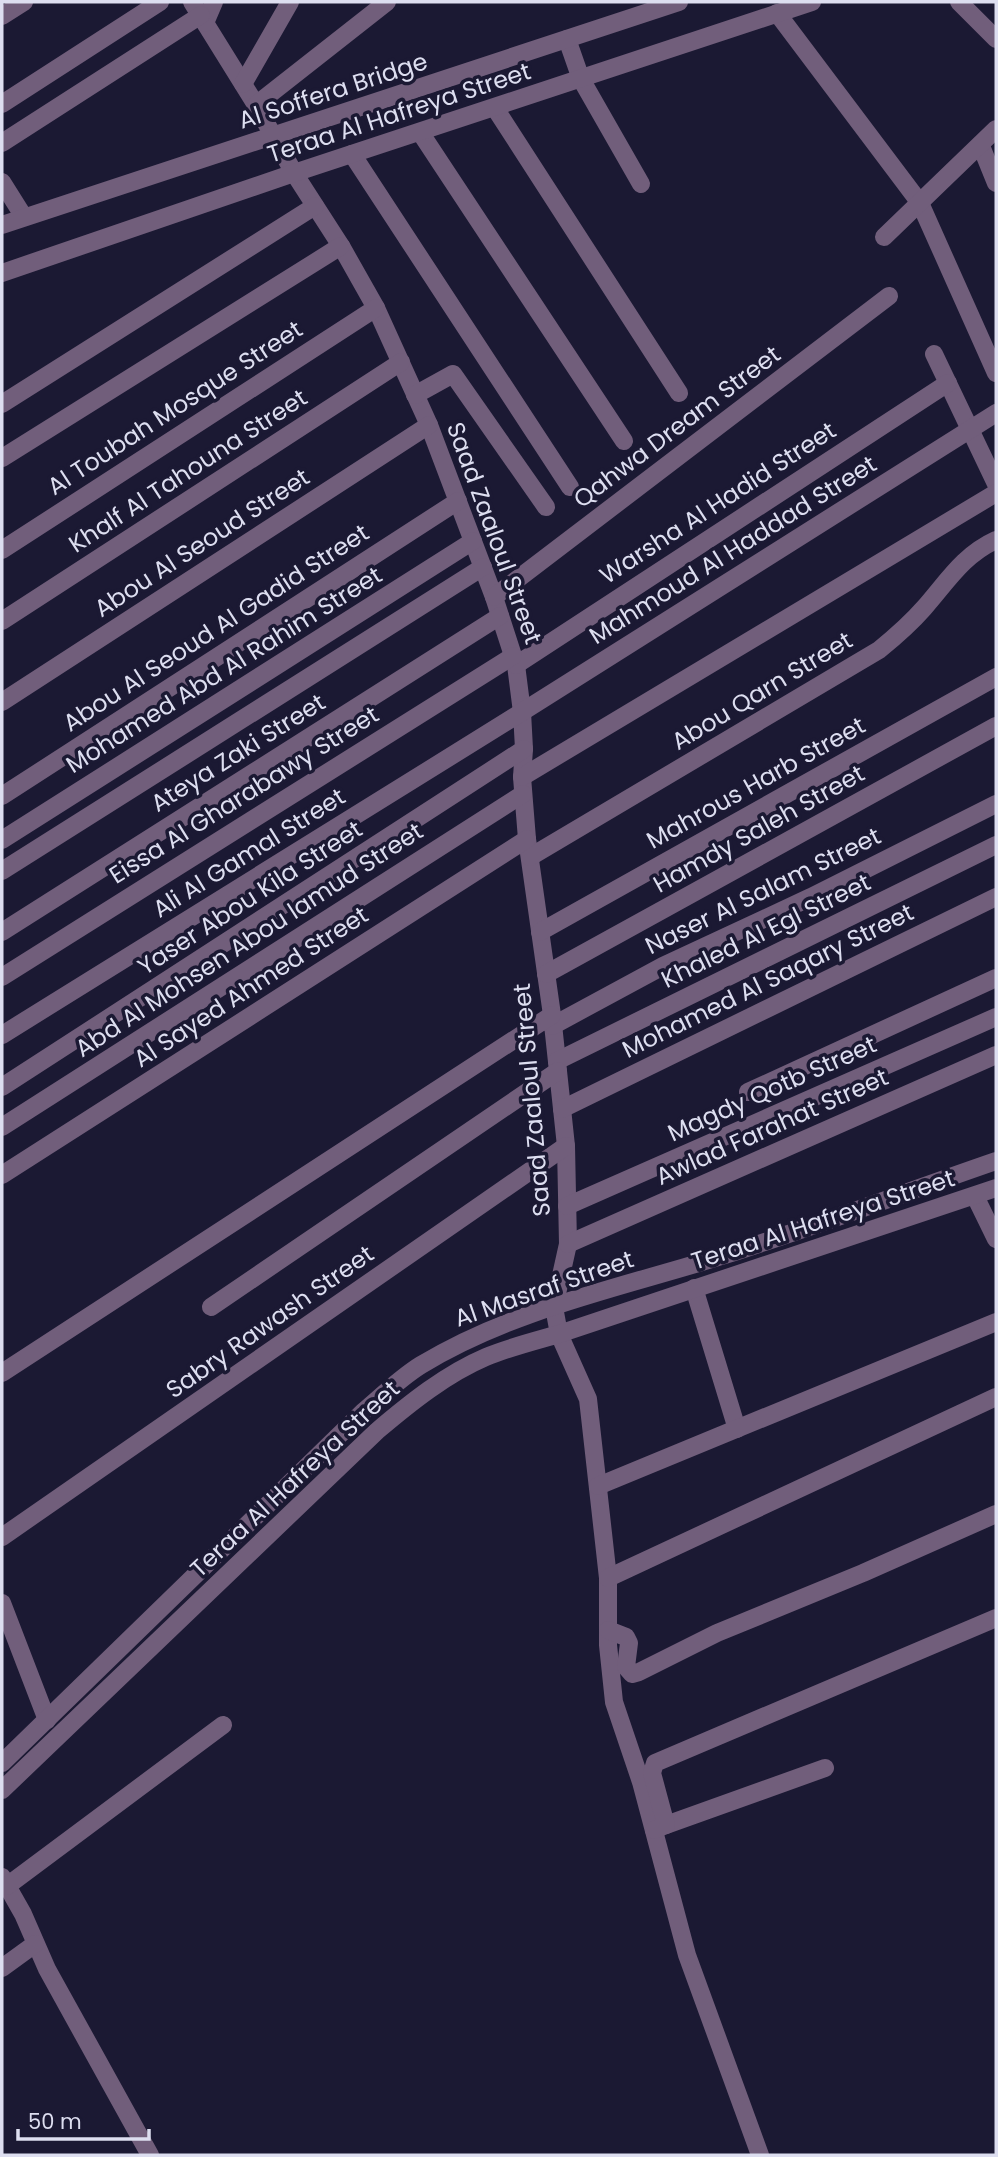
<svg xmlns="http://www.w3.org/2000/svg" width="998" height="2157" font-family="Poppins,sans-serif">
	<rect width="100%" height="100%" fill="#1b1933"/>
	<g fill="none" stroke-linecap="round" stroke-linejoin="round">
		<g stroke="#715e7b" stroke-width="18">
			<path d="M192,2l64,103 38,68 47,73 35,62 53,117 65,172 22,68 6,47 2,37 -2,28 5,62 25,176 14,131 2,98 -14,63 5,27 29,65 20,179v67l6,57 27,80 46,173 73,200"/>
			<path d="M959,2l37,37"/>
			<path d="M777,13l143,190 76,170"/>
			<path d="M2,16l22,-14"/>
			<path d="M205,23l9,-21"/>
			<path d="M567,39l14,40 60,105"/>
			<path d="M243,84l47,-82"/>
			<path d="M2,104l158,-102"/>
			<path d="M256,105l131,-103"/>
			<path d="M495,108l184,285"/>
			<path d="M420,132l204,309"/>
			<path d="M2,143l199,-128"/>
			<path d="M981,146l15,37"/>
			<path d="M352,154l218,333"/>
			<path d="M2,182l22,35"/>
			<path d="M2,225l677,-223"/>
			<path d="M884,237l112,-108"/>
			<path d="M2,273l292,-100 518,-171"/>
			<path d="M934,354l62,130"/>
			<path d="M415,395l38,-21 93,133"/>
			<path d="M2,404l313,-198"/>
			<path d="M2,458l339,-212"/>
			<path d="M2,550l374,-242"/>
			<path d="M494,597l395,-301"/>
			<path d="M2,621l399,-259"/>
			<path d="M516,665l432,-282"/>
			<path d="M2,702l427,-277"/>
			<path d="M522,777l474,-284"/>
			<path d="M2,796l456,-295"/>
			<path d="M2,840l471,-299"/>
			<path d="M530,857l349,-207c16,-13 31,-26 45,-42 23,-26 39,-53 72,-68"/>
			<path d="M2,871l481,-304"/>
			<path d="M2,932l498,-316"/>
			<path d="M540,932l456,-255"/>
			<path d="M546,974l450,-248"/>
			<path d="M2,977l511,-321"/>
			<path d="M552,1026l111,-60 148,-69 185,-93"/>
			<path d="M2,1035l520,-323 474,-299"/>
			<path d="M557,1061l439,-216"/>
			<path d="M2,1087l522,-338"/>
			<path d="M748,1092l248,-114"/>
			<path d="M562,1109l434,-212"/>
			<path d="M2,1127l521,-333"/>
			<path d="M2,1175l525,-336"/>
			<path d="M975,1196l21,43"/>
			<path d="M567,1206l429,-189"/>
			<path d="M568,1244l428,-189"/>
			<path d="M694,1288l43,141"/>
			<path d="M211,1307l347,-236"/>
			<path d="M2,1373l550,-358"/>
			<path d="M598,1486l398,-164"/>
			<path d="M2,1537l564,-391"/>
			<path d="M608,1578l388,-181"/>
			<path d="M2,1603l45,117"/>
			<path d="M608,1630l18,7 3,6 -3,24 6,7 7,-2 78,-39 146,-60 133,-59"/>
			<path d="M2,1763l361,-351c19,-16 37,-34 58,-47 92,-56 202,-78 304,-110 91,-29 181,-63 271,-94"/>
			<path d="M2,1790l375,-359c33,-28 69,-57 109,-74 24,-10 49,-16 73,-23l437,-146"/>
			<path d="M666,1825l159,-57"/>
			<path d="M654,1830l12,-5 -14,-52 3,-10 341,-145"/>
			<path d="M2,1877l21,37 24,55 103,186"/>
			<path d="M7,1886l216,-161"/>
			<path d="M2,1968l33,-24"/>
		</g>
	</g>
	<g text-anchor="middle" stroke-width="7" stroke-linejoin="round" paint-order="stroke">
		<g font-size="24" fill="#dddef0" stroke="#1b1933">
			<text transform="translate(333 91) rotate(-18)" y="8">Al Soffera Bridge</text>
			<text transform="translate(399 113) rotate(-18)" y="8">Teraa Al Hafreya Street</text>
			<text transform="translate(175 408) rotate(-33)" y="8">Al Toubah Mosque Street</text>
			<text transform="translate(677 427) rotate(-37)" y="8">Qahwa Dream Street</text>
			<text transform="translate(188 471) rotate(-33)" y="8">Khalf Al Tahouna Street</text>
			<text transform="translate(718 503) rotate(-33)" y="8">Warsha Al Hadid Street</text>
			<text transform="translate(494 533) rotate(70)" y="8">Saad Zaaloul Street</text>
			<text transform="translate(202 543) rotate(-33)" y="8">Abou Al Seoud Street</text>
			<text transform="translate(733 550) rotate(-32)" y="8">Mahmoud Al Haddad Street</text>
			<text transform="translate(216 628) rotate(-33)" y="8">Abou Al Seoud Al Gadid Street</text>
			<text transform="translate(224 670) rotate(-32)" y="8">Mohamed Abd Al Rahim Street</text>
			<text transform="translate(762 691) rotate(-31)" y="8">Abou Qarn Street</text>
			<text transform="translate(238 753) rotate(-32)" y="8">Ateya Zaki Street</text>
			<text transform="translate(756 783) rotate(-29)" y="8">Mahrous Harb Street</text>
			<text transform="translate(244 795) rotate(-32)" y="8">Eissa Al Gharabawy Street</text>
			<text transform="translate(759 829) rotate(-29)" y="8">Hamdy Saleh Street</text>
			<text transform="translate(249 853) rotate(-32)" y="8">Ali Al Gamal Street</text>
			<text transform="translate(763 891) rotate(-26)" y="8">Naser Al Salam Street</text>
			<text transform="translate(250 898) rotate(-33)" y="8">Yaser Abou Kila Street</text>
			<text transform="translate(766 931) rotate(-26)" y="8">Khaled Al Egl Street</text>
			<text transform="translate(249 940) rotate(-33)" y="8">Abd Al Mohsen Abou lamud Street</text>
			<text transform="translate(768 981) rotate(-26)" y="8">Mohamed Al Saqary Street</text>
			<text transform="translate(251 987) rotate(-33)" y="8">Al Sayed Ahmed Street</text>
			<text transform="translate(772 1089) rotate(-24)" y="8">Magdy Qotb Street</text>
			<text transform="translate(532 1100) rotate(-95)" y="8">Saad Zaaloul Street</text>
			<text transform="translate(772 1127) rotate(-24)" y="8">Awlad Farahat Street</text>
			<text transform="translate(823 1220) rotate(-18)" y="8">Teraa Al Hafreya Street</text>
			<text transform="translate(544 1289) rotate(-19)" y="8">Al Masraf Street</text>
			<text transform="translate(270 1322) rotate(-35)" y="8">Sabry Rawash Street</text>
			<text transform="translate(295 1479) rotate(-43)" y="8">Teraa Al Hafreya Street</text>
		</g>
	</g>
	<rect width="998" height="2157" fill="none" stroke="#dddef0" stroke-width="7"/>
	<path d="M18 2129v10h131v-10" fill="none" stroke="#dddef0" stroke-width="3.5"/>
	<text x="28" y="2129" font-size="21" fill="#dddef0" stroke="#1b1933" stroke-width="5" paint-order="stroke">50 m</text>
</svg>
